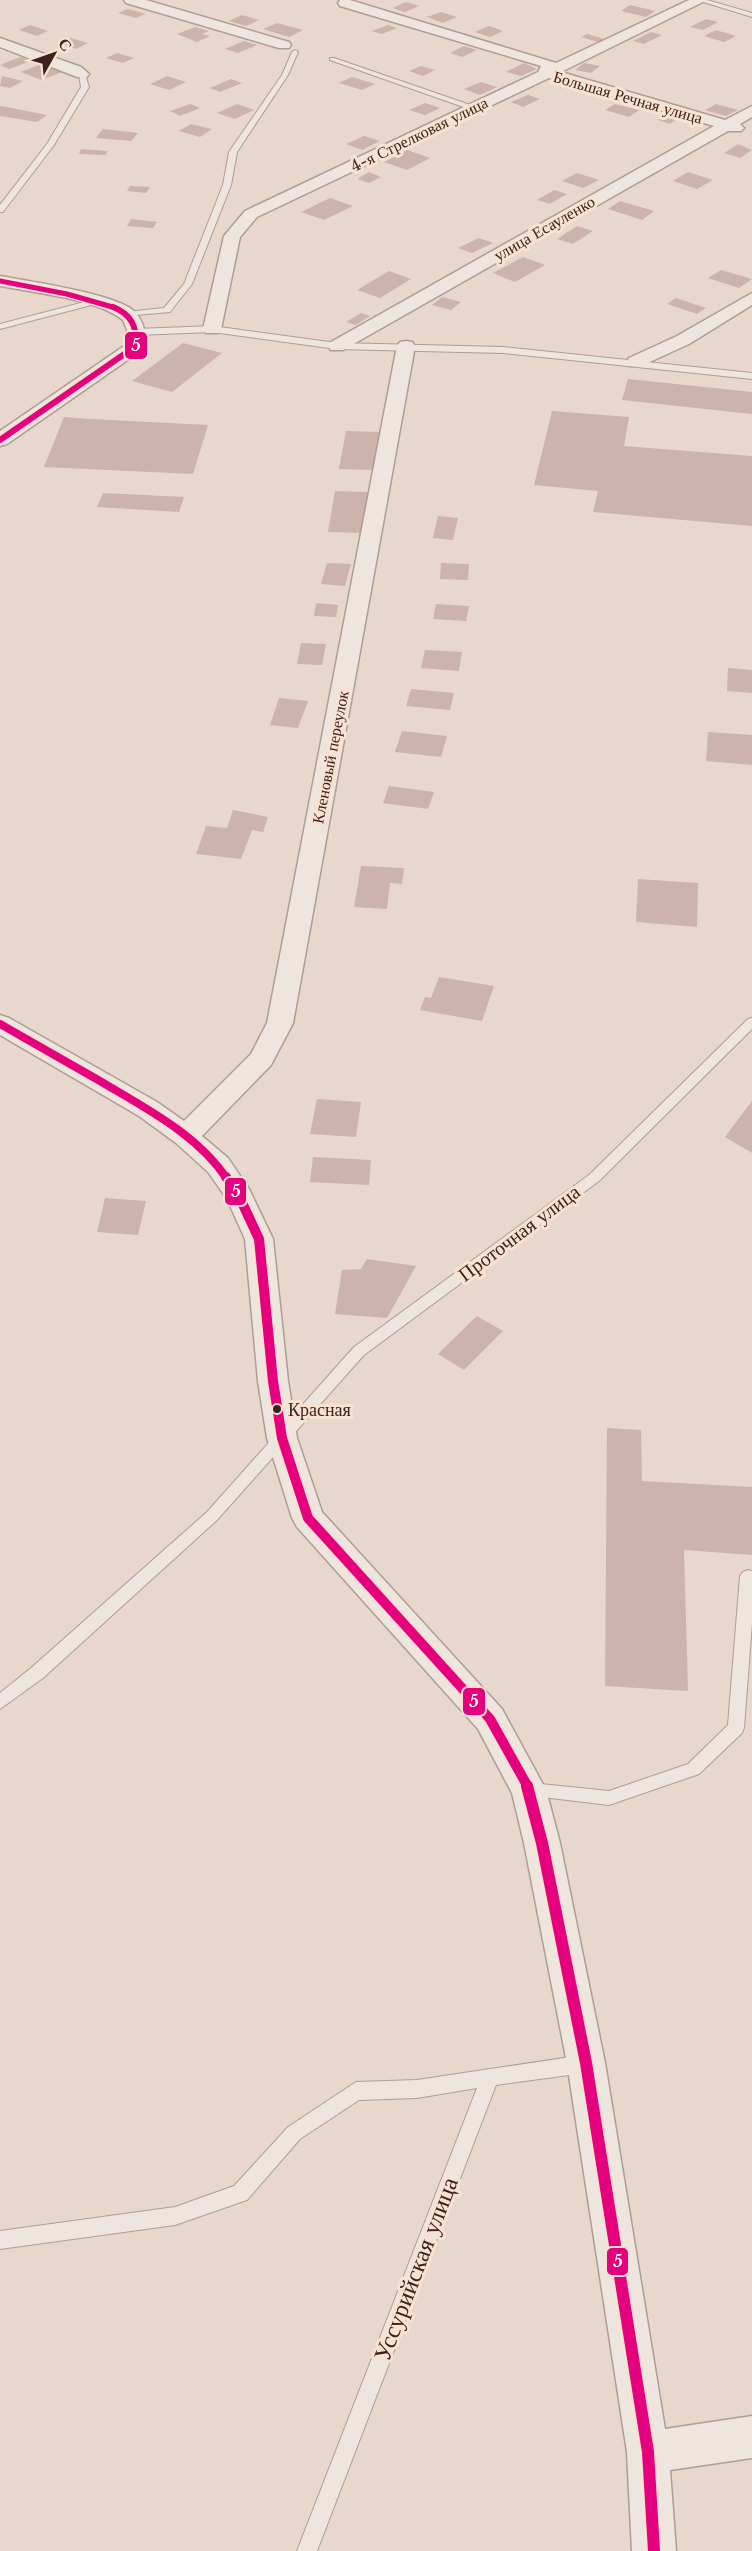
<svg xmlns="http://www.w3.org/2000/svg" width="752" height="2551" font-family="'Libre Baskerville',serif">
	<rect width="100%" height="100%" fill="#e8d7cc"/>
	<g fill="#ccb3ac">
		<path d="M406,2l13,4 -14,6 -12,-4z"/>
		<path d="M630,5l25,6 -9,6 -25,-6z"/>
		<path d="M128,9l18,5 -10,4 -18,-5z"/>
		<path d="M441,12l16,5 -14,6 -16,-6z"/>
		<path d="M242,15l17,5 -13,6 -17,-5z"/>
		<path d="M706,19l12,3 -15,8 -13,-3z"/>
		<path d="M277,23l26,7 -14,7 -26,-8z"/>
		<path d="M30,25l18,6 -11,5 -18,-6z"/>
		<path d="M388,25l9,3 -15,6 -10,-3z"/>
		<path d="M489,26l14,5 -13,6 -15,-5z"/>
		<path d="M195,27l14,4 -7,3 8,2 -13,6 -20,-8z"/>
		<path d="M716,30l20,6 -12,6 -20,-6z"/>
		<path d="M651,32l11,3 -18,9 -11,-3z"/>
		<path d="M587,34l24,7 -7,3 -23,-7z"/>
		<path d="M71,38l17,5 -12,6 -17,-6z"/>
		<path d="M244,41l13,4 -19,8 -13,-4z"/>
		<path d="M464,46l13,4 -15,7 -12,-4z"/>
		<path d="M117,53l17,5 -11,5 -17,-5z"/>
		<path d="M20,57l11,4 -22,8 -9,-4z"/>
		<path d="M524,63l13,6 -16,7 -15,-4z"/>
		<path d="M584,63l16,3 -9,7 -16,-3z"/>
		<path d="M41,64l21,8 -21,8 -20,-8z"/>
		<path d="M421,66l14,4 -12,6 -14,-5z"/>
		<path d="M2,76l21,5 -13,7 -10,-2z"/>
		<path d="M167,76l19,6 -17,8 -19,-6z"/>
		<path d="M352,77l23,7 -13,6 -23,-7z"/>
		<path d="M231,79l11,4 -22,9 -10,-4z"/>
		<path d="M481,82l16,5 -17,8 -16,-6z"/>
		<path d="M528,95l12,4 -17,8 -12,-5z"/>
		<path d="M425,103l15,5 -15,7 -16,-5z"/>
		<path d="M190,104l10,4 -20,8 -10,-5z"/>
		<path d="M237,104l17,6 -19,9 -18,-6z"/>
		<path d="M615,104l24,6 -10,7 -24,-7z"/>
		<path d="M716,104l22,6 -12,6 -21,-6z"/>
		<path d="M0,107l1,-1 46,9 -10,7 -37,-6z"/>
		<path d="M666,115l12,3 -8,6 -12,-4z"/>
		<path d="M191,124l21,5 -12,8 -21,-6z"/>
		<path d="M103,129l35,4 -7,8 -35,-3z"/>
		<path d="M364,136l16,5 -18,9 -16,-6z"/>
		<path d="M738,144l14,6 -12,8 -16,-5z"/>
		<path d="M81,149l27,2 -3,4 -26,-1z"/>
		<path d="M407,150l23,8 -23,12 -23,-8z"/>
		<path d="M369,172l12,5 -12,6 -12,-4z"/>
		<path d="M688,172l25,8 -16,9 -24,-8z"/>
		<path d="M577,173l22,7 -16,8 -21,-7z"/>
		<path d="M130,186l20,1 -4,6 -19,-2z"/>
		<path d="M554,190l13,4 -17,10 -13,-4z"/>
		<path d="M330,198l23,8 -29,14 -23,-8z"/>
		<path d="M620,201l34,10 -12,9 -34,-11z"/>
		<path d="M131,219l26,3 -4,6 -26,-2z"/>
		<path d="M577,226l16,5 -20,13 -16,-5z"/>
		<path d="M479,238l14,5 -21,10 -14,-5z"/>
		<path d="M523,257l22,8 -30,17 -22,-9z"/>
		<path d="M721,270l31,9 -13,9 -31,-10z"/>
		<path d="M389,271l22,8 -31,19 -23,-8z"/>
		<path d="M442,297l19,5 -10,8 -19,-5z"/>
		<path d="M676,298l30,10 -9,6 -30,-10z"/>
		<path d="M361,313l9,3 -14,9 -10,-3z"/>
		<path d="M183,343l39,10 -50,39 -40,-11z"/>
		<path d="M628,379l124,13v22l-130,-14z"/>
		<path d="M552,411l77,6 -5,29 128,10v70l-159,-14 5,-21 -64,-6z"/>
		<path d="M64,417l26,2 118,6 -15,49 -149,-7z"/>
		<path d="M346,431l33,1 -6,38 -34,-1z"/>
		<path d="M335,491l34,1 -7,41 -34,-1z"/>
		<path d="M103,493l81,4 -5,15 -82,-5z"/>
		<path d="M438,516l20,2 -5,22 -20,-2z"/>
		<path d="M327,563l24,1 -6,22 -24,-2z"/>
		<path d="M441,563l28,1 -1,16 -28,-1z"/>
		<path d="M316,603l22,2 -2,12 -22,-1z"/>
		<path d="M436,604l33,2 -3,15 -33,-2z"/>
		<path d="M301,643l25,1 -4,21 -25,-1z"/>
		<path d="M425,650l37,2 -3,19 -38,-3z"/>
		<path d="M728,668l24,2v23l-25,-2z"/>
		<path d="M411,689l43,4 -4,17 -44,-4z"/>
		<path d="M279,698l29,3 -10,27 -28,-3z"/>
		<path d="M402,731l45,5 -6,21 -46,-5z"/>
		<path d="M708,732l44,3v30l-46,-4z"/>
		<path d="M389,786l45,6 -6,17 -45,-6z"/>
		<path d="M233,810l35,7 -5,15 -11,-2 -11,29 -45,-5 10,-28 21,2z"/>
		<path d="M361,866l43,2 -2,16 -12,-1 -3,26 -33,-2z"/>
		<path d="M638,879l60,4 -1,44 -61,-5z"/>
		<path d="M439,977l55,9 -12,35 -62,-11 5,-13 6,1z"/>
		<path d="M317,1099l44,3 -5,35 -46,-3z"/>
		<path d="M752,1101v52l-27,-16z"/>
		<path d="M313,1157l58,3 -2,25 -59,-3z"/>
		<path d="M105,1198l41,3 -8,34 -41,-3z"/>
		<path d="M367,1259l49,7 -29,52 -52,-4 7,-44 19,-1z"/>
		<path d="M477,1316l26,15 -39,39 -26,-16z"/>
		<path d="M607,1428l34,2 1,51 110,6v68l-68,-5 4,141 -83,-5z"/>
	</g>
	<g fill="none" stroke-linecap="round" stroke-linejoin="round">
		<defs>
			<g id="service">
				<path d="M697,0h10l45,13v4z"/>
				<path d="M295,50l3,2 -10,23 -51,77 -6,33 -39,99 -22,28 -46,4v-4h3l37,-4 20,-24 39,-99 6,-33 53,-77 10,-23z"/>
				<path d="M330,58h4l145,50 -7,2 -142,-50z"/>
				<path d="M82,72l3,2 4,13 -35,58 -51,67h-3v-7l47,-61 34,-57 -2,-13z"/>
				<path d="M96,299l4,2 -1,2 -99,26v-5z"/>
				<path d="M212,326l125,17 166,4 249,26v6l-249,-26 -166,-4 -125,-17 -75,3 -4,-3 4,-3z"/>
				<path d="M752,1018v11l-153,152 -235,174 -147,165 -174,158 -43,31v-16l31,-25 176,-156 147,-165 235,-172 159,-156z"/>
				<path d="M748,1570l4,1v52l-8,105 -2,5 -43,41 -90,31 -84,-10 -2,-5 2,-5 6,-2 78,8 79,-27 40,-39 12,-149 3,-4z"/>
				<path d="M584,2055l6,3 3,6 -3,6 -6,3 -88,12 -179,466h-20l180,-463 -60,10 -58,2 -59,39 -53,61 -72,25 -175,24v-18l175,-24 59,-21 54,-59 68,-45 61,-2z"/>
			</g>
			<g id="minor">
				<path d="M124,0h22l143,42 2,3 -2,3h-10l-153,-45z"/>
				<path d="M340,0h10l206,63 133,-63h18l-146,72 164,48 27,-14v11l-12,7 4,4 -3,3h-13l-385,219h-12l-3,-4 3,-4 383,-216 -165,-48 -292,139 -17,20 -19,92 -3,4h-12l-3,-4 21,-93 21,-25 293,-139 3,-6 -201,-60 -2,-3z"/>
				<path d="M0,38l81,29 8,7 -2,3h-10l-77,-30z"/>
				<path d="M0,276c28,5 116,18 134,35 6,5 9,14 11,21 1,6 1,12 -3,18l-135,94 -7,2v-15l127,-87v-14l-4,-10c-28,-22 -88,-27 -123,-34z"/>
				<path d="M752,293v12l-63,39 -48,22h-12l-3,-4 3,-4 48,-22z"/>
				<path d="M406,341l6,1 3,4 -122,677 -22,42 -69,71 26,22 21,31 24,50 15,142 9,57 25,74 180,197 44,81 14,53 45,220 60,366 87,-13v42l-82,12 6,81h-44l-5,-99 -60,-389 -43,-220 -12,-50 -34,-64 -181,-202 -5,-9 -25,-80 -9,-57 -13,-142 -18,-40 -19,-27 -32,-29 -37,-27 -139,-81v-20l9,3 148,84 27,19 67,-67 16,-31 130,-677 3,-4z"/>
			</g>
		</defs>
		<use href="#service" stroke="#ad9d95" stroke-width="2"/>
		<use href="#minor" stroke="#ad9d95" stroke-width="3"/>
		<use href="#service" fill="#eee5df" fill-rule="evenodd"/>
		<use href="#minor" fill="#eee5df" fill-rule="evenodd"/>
		<defs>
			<path id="bus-1-far4" d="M0,281l67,13 49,14"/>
			<path id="bus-1-far3" d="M0,440l136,-94c1,-20 -5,-32 -23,-39"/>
			<path id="bus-1-far2" d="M0,1024c33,19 67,38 100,57 45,27 97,53 127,98"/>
			<path id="bus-1-far1" d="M226,1177l13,19 20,43 14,142 9,57 26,80 182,201 38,68"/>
			<path id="bus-1" d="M527,1786l15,57 44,220 62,389 6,99"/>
		</defs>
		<use href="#bus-1-far4" stroke="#f9e2d1" stroke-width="8"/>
		<use href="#bus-1-far3" stroke="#f9e2d1" stroke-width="9"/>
		<use href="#bus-1-far2" stroke="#f9e2d1" stroke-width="11"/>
		<use href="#bus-1-far1" stroke="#f9e2d1" stroke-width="14"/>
		<use href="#bus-1" stroke="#f9e2d1" stroke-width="16"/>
		<use href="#bus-1-far4" stroke="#e5007d" stroke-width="5"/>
		<use href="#bus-1-far3" stroke="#e5007d" stroke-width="6"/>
		<use href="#bus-1-far2" stroke="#e5007d" stroke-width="8"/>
		<use href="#bus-1-far1" stroke="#e5007d" stroke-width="10"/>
		<use href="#bus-1" stroke="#e5007d" stroke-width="12"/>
	</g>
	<circle fill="#3c221c" stroke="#f9e2d1" stroke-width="2" cx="277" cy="1409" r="5"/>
	<g text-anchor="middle" stroke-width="6" stroke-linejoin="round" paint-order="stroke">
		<g font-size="16" fill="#3c221c" stroke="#f9e2d1">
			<text transform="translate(628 97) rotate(16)" y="6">Большая Речная улица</text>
			<text transform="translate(419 134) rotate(-26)" y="6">4-я Стрелковая улица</text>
			<text transform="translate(544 228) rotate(-30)" y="6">улица Есауленко</text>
			<text transform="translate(330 757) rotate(-79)" y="6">Кленовый переулок</text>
		</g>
		<g font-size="18" fill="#3c221c" stroke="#f9e2d1" text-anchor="start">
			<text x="288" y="1416">Красная</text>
		</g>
		<g font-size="20" fill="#3c221c" stroke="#f9e2d1">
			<text transform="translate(519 1233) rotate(-37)" y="7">Проточная улица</text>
		</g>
		<g font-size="24" fill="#3c221c" stroke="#f9e2d1">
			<text transform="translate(416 2269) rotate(-69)" y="8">Уссурийская улица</text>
		</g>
	</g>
	<g stroke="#f9e2d1" stroke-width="2">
		<rect x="124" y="331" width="24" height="29" rx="6" fill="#e5007d"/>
		<rect x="224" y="1177" width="23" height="29" rx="6" fill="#e5007d"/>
		<rect x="462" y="1687" width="24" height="29" rx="6" fill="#e5007d"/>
		<rect x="606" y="2247" width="23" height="29" rx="6" fill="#e5007d"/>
	</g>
	<g font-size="16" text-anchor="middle" font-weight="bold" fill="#fff">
		<text x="136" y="351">5</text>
		<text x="236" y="1197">5</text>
		<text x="474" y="1707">5</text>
		<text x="618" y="2267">5</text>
	</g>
	<g transform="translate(54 54) rotate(50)" stroke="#f9e2d1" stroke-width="4.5" paint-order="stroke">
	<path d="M0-4.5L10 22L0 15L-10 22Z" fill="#3c221c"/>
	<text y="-9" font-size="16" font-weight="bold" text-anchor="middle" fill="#3c221c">С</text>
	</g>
</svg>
